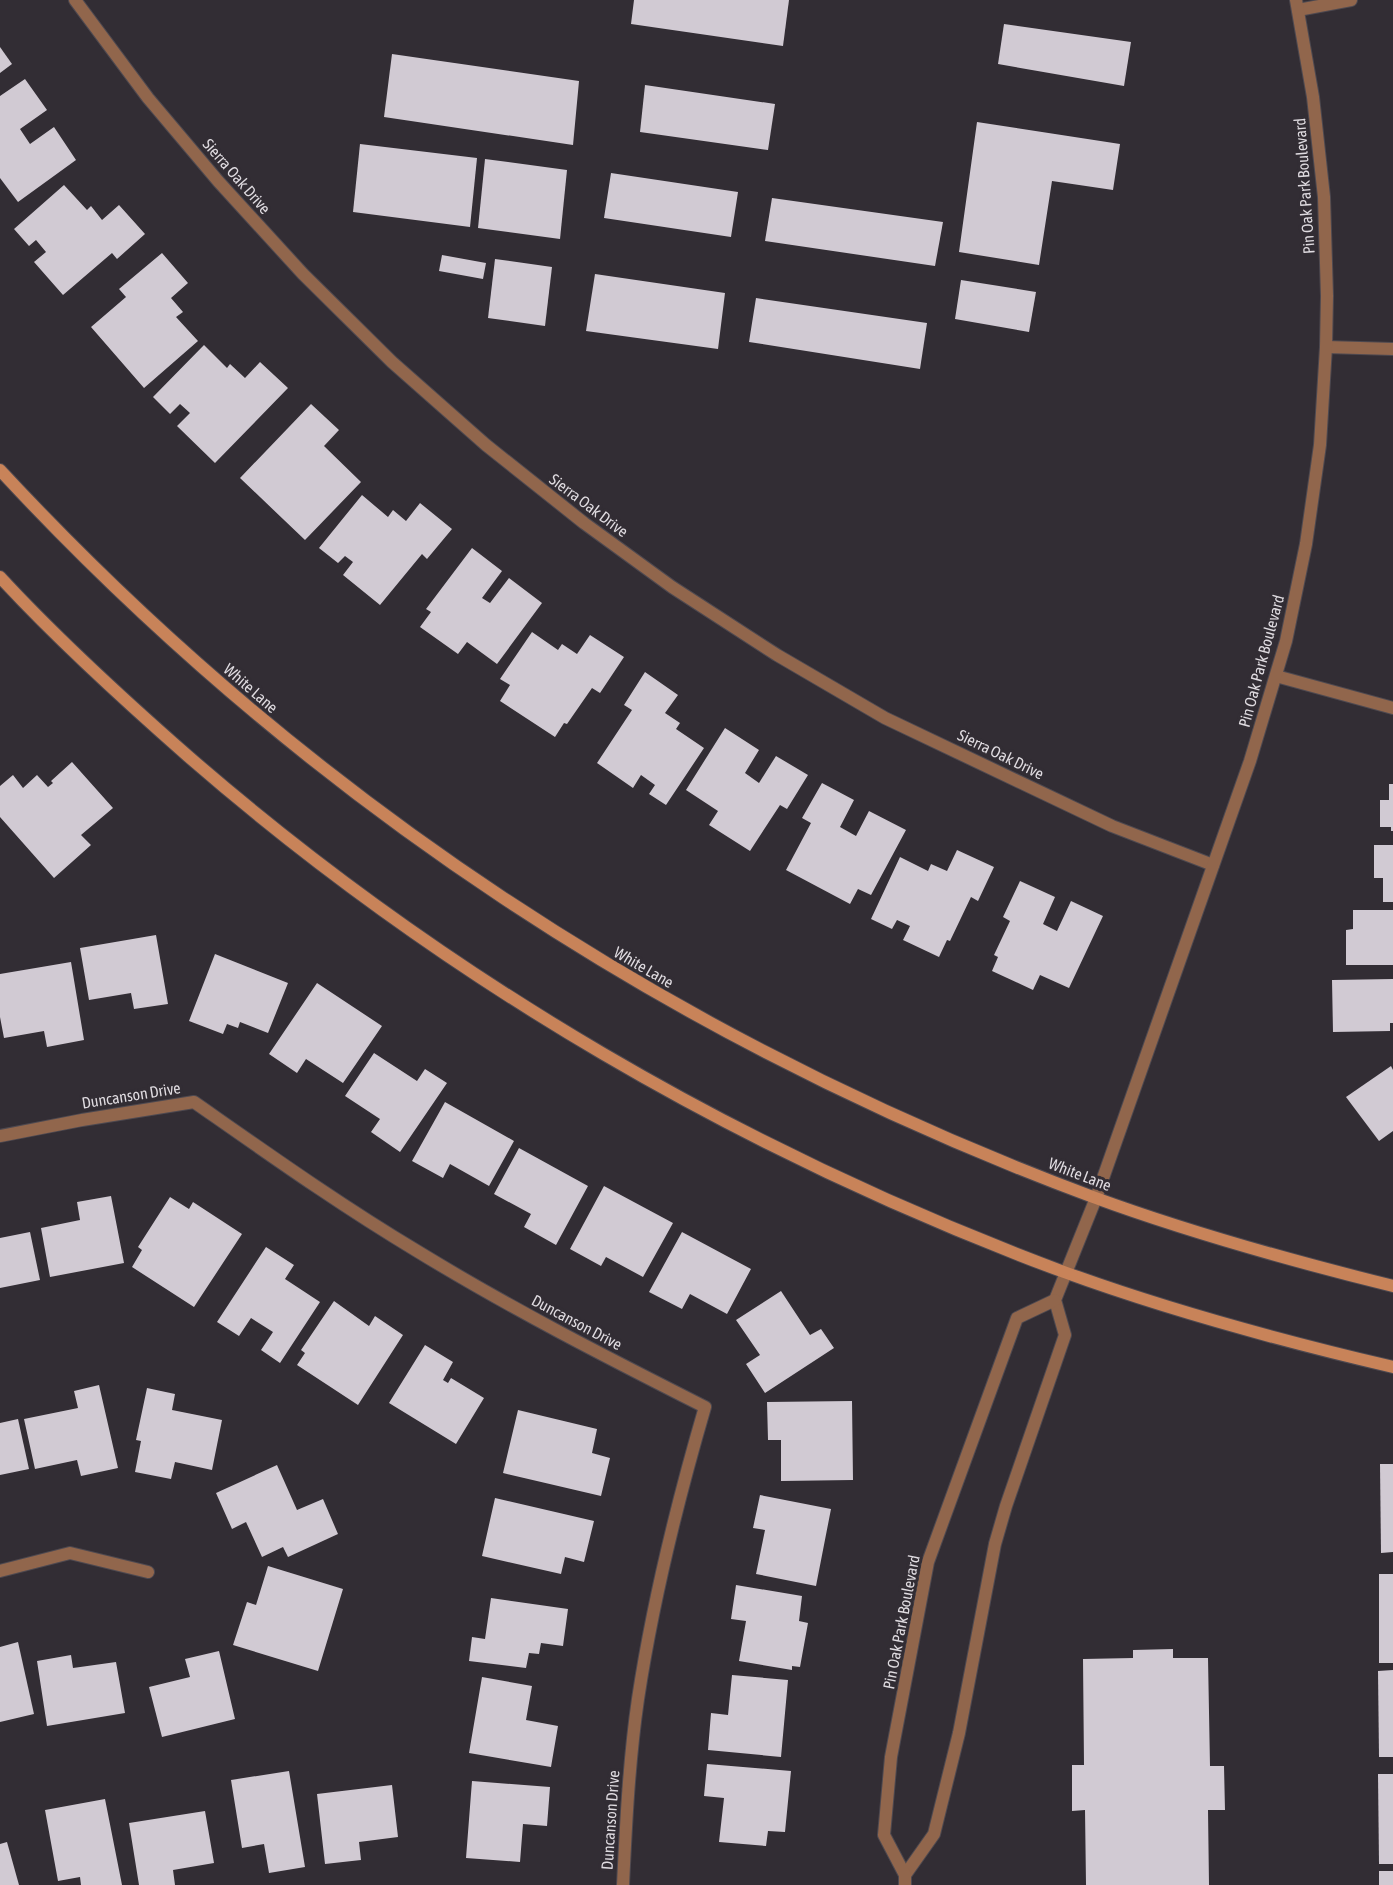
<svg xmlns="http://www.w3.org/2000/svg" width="1393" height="1885" font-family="'Asap Condensed',sans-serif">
	<rect width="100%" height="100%" fill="#322d34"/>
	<g fill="#d1cad3">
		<path d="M634,0h155l-6,46 -152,-22z"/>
		<path d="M1004,24l127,18 -7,44 -126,-22z"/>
		<path d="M0,47l12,17 -12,9z"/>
		<path d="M392,54l187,27 -6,64 -189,-28z"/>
		<path d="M25,79l22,31 -27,19 10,15 24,-17 22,33 -58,42 -18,-24v-82z"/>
		<path d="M645,85l130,19 -7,46 -128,-18z"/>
		<path d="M977,122l143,22 -7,46 -61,-9 -13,84 -80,-13z"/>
		<path d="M360,144l117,14 -7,69 -117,-15z"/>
		<path d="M485,159l82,11 -7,69 -82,-11z"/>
		<path d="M611,173l127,19 -7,45 -127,-19z"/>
		<path d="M64,185l23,25 4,-4 11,14 17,-15 26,29 -28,25 -5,-6 -49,42 -29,-33 12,-10 -10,-12 -7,6 -15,-17z"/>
		<path d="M772,198l171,24 -8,44 -170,-25z"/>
		<path d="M162,253l26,30 -17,15 12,14 -7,5 22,24 -54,47 -53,-61 35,-30 -7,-8z"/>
		<path d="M442,255l44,8 -3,16 -44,-8z"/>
		<path d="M495,259l57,8 -7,59 -57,-8z"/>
		<path d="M595,274l130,19 -7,56 -132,-18z"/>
		<path d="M961,280l75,12 -7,40 -74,-13z"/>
		<path d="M756,298l171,25 -7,46 -171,-27z"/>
		<path d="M204,345l23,23 3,-4 15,14 15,-16 28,26 -73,75 -38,-37 13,-13 -10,-9 -10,10 -17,-17z"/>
		<path d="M311,404l28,26 -15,16 37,36 -56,58 -65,-62z"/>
		<path d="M362,495l26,22 5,-7 13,11 14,-18 32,26 -25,30 -5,-5 -42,51 -37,-30 10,-13 -8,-6 -7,7 -19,-15z"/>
		<path d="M472,548l30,23 -20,27 8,5 19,-25 33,25 -45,61 -30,-22 -9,12 -38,-27 11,-15 -5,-3z"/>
		<path d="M532,632l26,18 4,-6 15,10 13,-19 34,22 -24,36 -8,-5 -25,36 -3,-1 -9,14 -55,-36 10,-16 -10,-6z"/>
		<path d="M645,672l33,23 -13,18 15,10 -4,6 28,19 -38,57 -17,-11 6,-9 -14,-10 -8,13 -36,-25 35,-53 -8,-5z"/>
		<path d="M725,728l34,22 -14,23 14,10 17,-27 32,19 -21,34 -7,-4 -30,46 -41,-26 9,-14 -32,-21z"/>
		<path d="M72,762l41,46 -32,27 10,10 -37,33 -54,-61v-31l13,-11 10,13 14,-13 11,12 5,-4 -2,-2z"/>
		<path d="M822,783l32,17 -14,27 16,9 13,-25 37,19 -35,65 -13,-6 -8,15 -64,-34 25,-47 -9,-5z"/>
		<path d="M1389,784h4v47h-2v-4h-11v-27h9z"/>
		<path d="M1374,845h19v57h-10v-24h-9z"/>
		<path d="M957,850l37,17 -16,34 -7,-4 -21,44 -3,-1 -8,17 -36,-17 7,-14 -13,-6 -5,9 -21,-10 29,-62 28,14 3,-7 16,7z"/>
		<path d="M1020,881l35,16 -12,27 14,7 14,-30 32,15 -34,72 -29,-13 -7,15 -41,-19 6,-14 -4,-2 16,-34 -7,-4z"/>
		<path d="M1353,910h40v55h-47v-35l7,-1z"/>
		<path d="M156,935l12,69 -34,5 -3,-16 -42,7 -9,-52z"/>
		<path d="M215,954l73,29 -20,50 -28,-11 -2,6 -11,-4 -4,10 -34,-13z"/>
		<path d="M71,962l13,78 -37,7 -3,-16 -40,7 -4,-21v-43z"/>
		<path d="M1393,979v44h-3v8l-57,1 -1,-52z"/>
		<path d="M317,983l65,43 -39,57 -37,-24 -9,14 -28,-19z"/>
		<path d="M374,1053l43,28 8,-12 22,14 -47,69 -29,-20 9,-13 -35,-23z"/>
		<path d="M1391,1066l2,4v61l-14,10 -33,-44z"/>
		<path d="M445,1102l69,39 -25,45 -39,-22 -7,14 -31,-17z"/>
		<path d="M519,1148l69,38 -32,59 -32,-18 7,-13 -37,-20z"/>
		<path d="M604,1186l69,37 -30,54 -37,-20 -5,9 -31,-17z"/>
		<path d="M111,1196l13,67 -74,14 -9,-49 39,-8 -3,-18z"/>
		<path d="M170,1197l19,12 4,-7 49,32 -48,73 -62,-40 10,-17 -4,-3z"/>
		<path d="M30,1232l10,48 -40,8v-50z"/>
		<path d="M682,1232l69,37 -24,45 -37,-20 -8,15 -33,-17z"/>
		<path d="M266,1247l28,18 -9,14 35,23 -40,61 -19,-13 12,-18 -22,-14 -12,18 -22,-14z"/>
		<path d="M781,1291l29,44 11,-6 13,19 -69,45 -19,-29 14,-9 -24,-35z"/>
		<path d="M334,1301l35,25 6,-10 28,19 -45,70 -61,-40 8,-12 -4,-3z"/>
		<path d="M425,1345l28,17 -10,18 5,3 3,-5 33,20 -28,46 -67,-41z"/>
		<path d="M99,1385l19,83 -37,8 -4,-16 -42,9 -11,-50 54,-11 -4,-17z"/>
		<path d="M147,1388l28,6 -3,16 50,10 -10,50 -37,-8 -4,17 -36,-7 6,-31 -5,-1z"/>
		<path d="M852,1401l1,79 -72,1v-41h-13l-1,-38z"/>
		<path d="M518,1410l79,19 -5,24 18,5 -9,38 -98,-23z"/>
		<path d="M18,1419l11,50 -29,6v-52z"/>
		<path d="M1380,1464h13v88l-12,1z"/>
		<path d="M277,1465l20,45 26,-11 15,35 -50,23 -5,-10 -21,10 -16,-35 -14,7 -16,-36z"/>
		<path d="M760,1495l71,14 -15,77 -60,-12 9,-44 -12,-2z"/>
		<path d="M495,1498l99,23 -10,41 -19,-5 -4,17 -79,-18z"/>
		<path d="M268,1566l75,23 -25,82 -85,-26 14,-43 9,3z"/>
		<rect x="1379" y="1574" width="14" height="89"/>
		<path d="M736,1585l66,11 -3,25 9,2 -8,44 -8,-1v4l-53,-9 7,-40 -15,-2z"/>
		<path d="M491,1598l77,11 -5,37 -22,-3 -2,11 -10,-1 -3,15 -57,-7 3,-24 13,2z"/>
		<path d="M18,1642l16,72 -34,8v-75z"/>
		<path d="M1173,1649v9h35l2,108h14l1,44h-17l1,75h-123l-1,-75 -13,1v-46h12l-1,-106 50,-1v-8z"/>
		<path d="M219,1651l16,68 -73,18 -13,-50 41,-10 -5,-18z"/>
		<path d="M71,1655l2,13 43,-6 9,51 -78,13 -10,-65z"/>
		<path d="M1393,1670v87h-14l-1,-86z"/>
		<path d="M732,1675l56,5 -7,77 -73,-7 3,-37 17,2z"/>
		<path d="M482,1677l50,9 -6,34 32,6 -7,41 -82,-14z"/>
		<path d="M707,1764l84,7 -6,61 -17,-1 -2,15 -47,-4 5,-44 -20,-2z"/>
		<path d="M289,1771l16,96 -36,6 -5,-29 -22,4 -11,-68z"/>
		<path d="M1378,1774h15v90h-14z"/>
		<path d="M472,1781l78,6 -3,39 -24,-2 -3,38 -54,-4z"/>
		<path d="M392,1785l6,52 -39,5 2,18 -36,4 -8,-70z"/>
		<path d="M105,1799l17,86h-41l-1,-8 -22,4 -13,-71z"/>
		<path d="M205,1811l9,52 -41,7 2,15h-36l-10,-62z"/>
		<path d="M7,1842l12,43h-19v-41z"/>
		<rect x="1379" y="1871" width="14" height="14"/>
	</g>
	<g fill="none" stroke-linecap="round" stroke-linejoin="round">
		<defs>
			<g id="minor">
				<path d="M75,0l73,98 70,83 85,93 89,88 94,83 98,78 88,64 105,68 108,63 227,108 101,39"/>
				<path d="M1298,10l53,-10"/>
				<path d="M1326,347l67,2"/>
				<path d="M1276,676l117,32"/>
				<path d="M0,1136l82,-16 112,-18c73,51 146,103 223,149 93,57 191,107 288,156 -28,96 -52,193 -67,292 -9,62 -12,124 -15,186"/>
				<path d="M0,1571l70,-18 78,19"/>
			</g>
			<g id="tertiary">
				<path d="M905,1875l29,-41 25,-101 36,-189 11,-38 59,-171 -10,-35 41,-102 154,-437 36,-120 20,-97 14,-99 6,-98 1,-51 -3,-99 -11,-100 -17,-97"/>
				<path d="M905,1885v-10l-21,-40 7,-78 37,-195 89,-244 38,-18"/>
			</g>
			<g id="secondary">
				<path d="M0,470c304,328 674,571 1093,727 98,36 199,64 300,89"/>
				<path d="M0,577c59,64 124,123 189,180 258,224 555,396 875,515 107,39 218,69 329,95"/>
			</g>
		</defs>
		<use href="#minor" stroke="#4e4950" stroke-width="14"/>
		<use href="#tertiary" stroke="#4e4950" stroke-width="14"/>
		<use href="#secondary" stroke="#4e4950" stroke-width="14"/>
		<use href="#minor" stroke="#91664c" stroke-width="12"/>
		<use href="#tertiary" stroke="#91664c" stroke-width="12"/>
		<use href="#secondary" stroke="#c88359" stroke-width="12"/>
	</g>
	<g text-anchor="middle" stroke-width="6" stroke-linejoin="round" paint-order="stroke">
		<g font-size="16" fill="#dfdbe0" stroke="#322d34">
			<text transform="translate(237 176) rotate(49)" y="6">Sierra Oak Drive</text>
			<text transform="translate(1304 186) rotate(-94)" y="6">Pin Oak Park Boulevard</text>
			<text transform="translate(589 505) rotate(37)" y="6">Sierra Oak Drive</text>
			<text transform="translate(1261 661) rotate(-75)" y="6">Pin Oak Park Boulevard</text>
			<text transform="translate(251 688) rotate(41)" y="6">White Lane</text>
			<text transform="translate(1001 754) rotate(26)" y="6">Sierra Oak Drive</text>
			<text transform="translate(644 967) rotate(30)" y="6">White Lane</text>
			<text transform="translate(131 1095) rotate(-9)" y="6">Duncanson Drive</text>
			<text transform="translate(1080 1174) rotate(21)" y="6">White Lane</text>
			<text transform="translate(577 1322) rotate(28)" y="6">Duncanson Drive</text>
			<text transform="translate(901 1622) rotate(-79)" y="6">Pin Oak Park Boulevard</text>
			<text transform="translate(610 1820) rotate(-86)" y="6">Duncanson Drive</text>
		</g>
	</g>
</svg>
